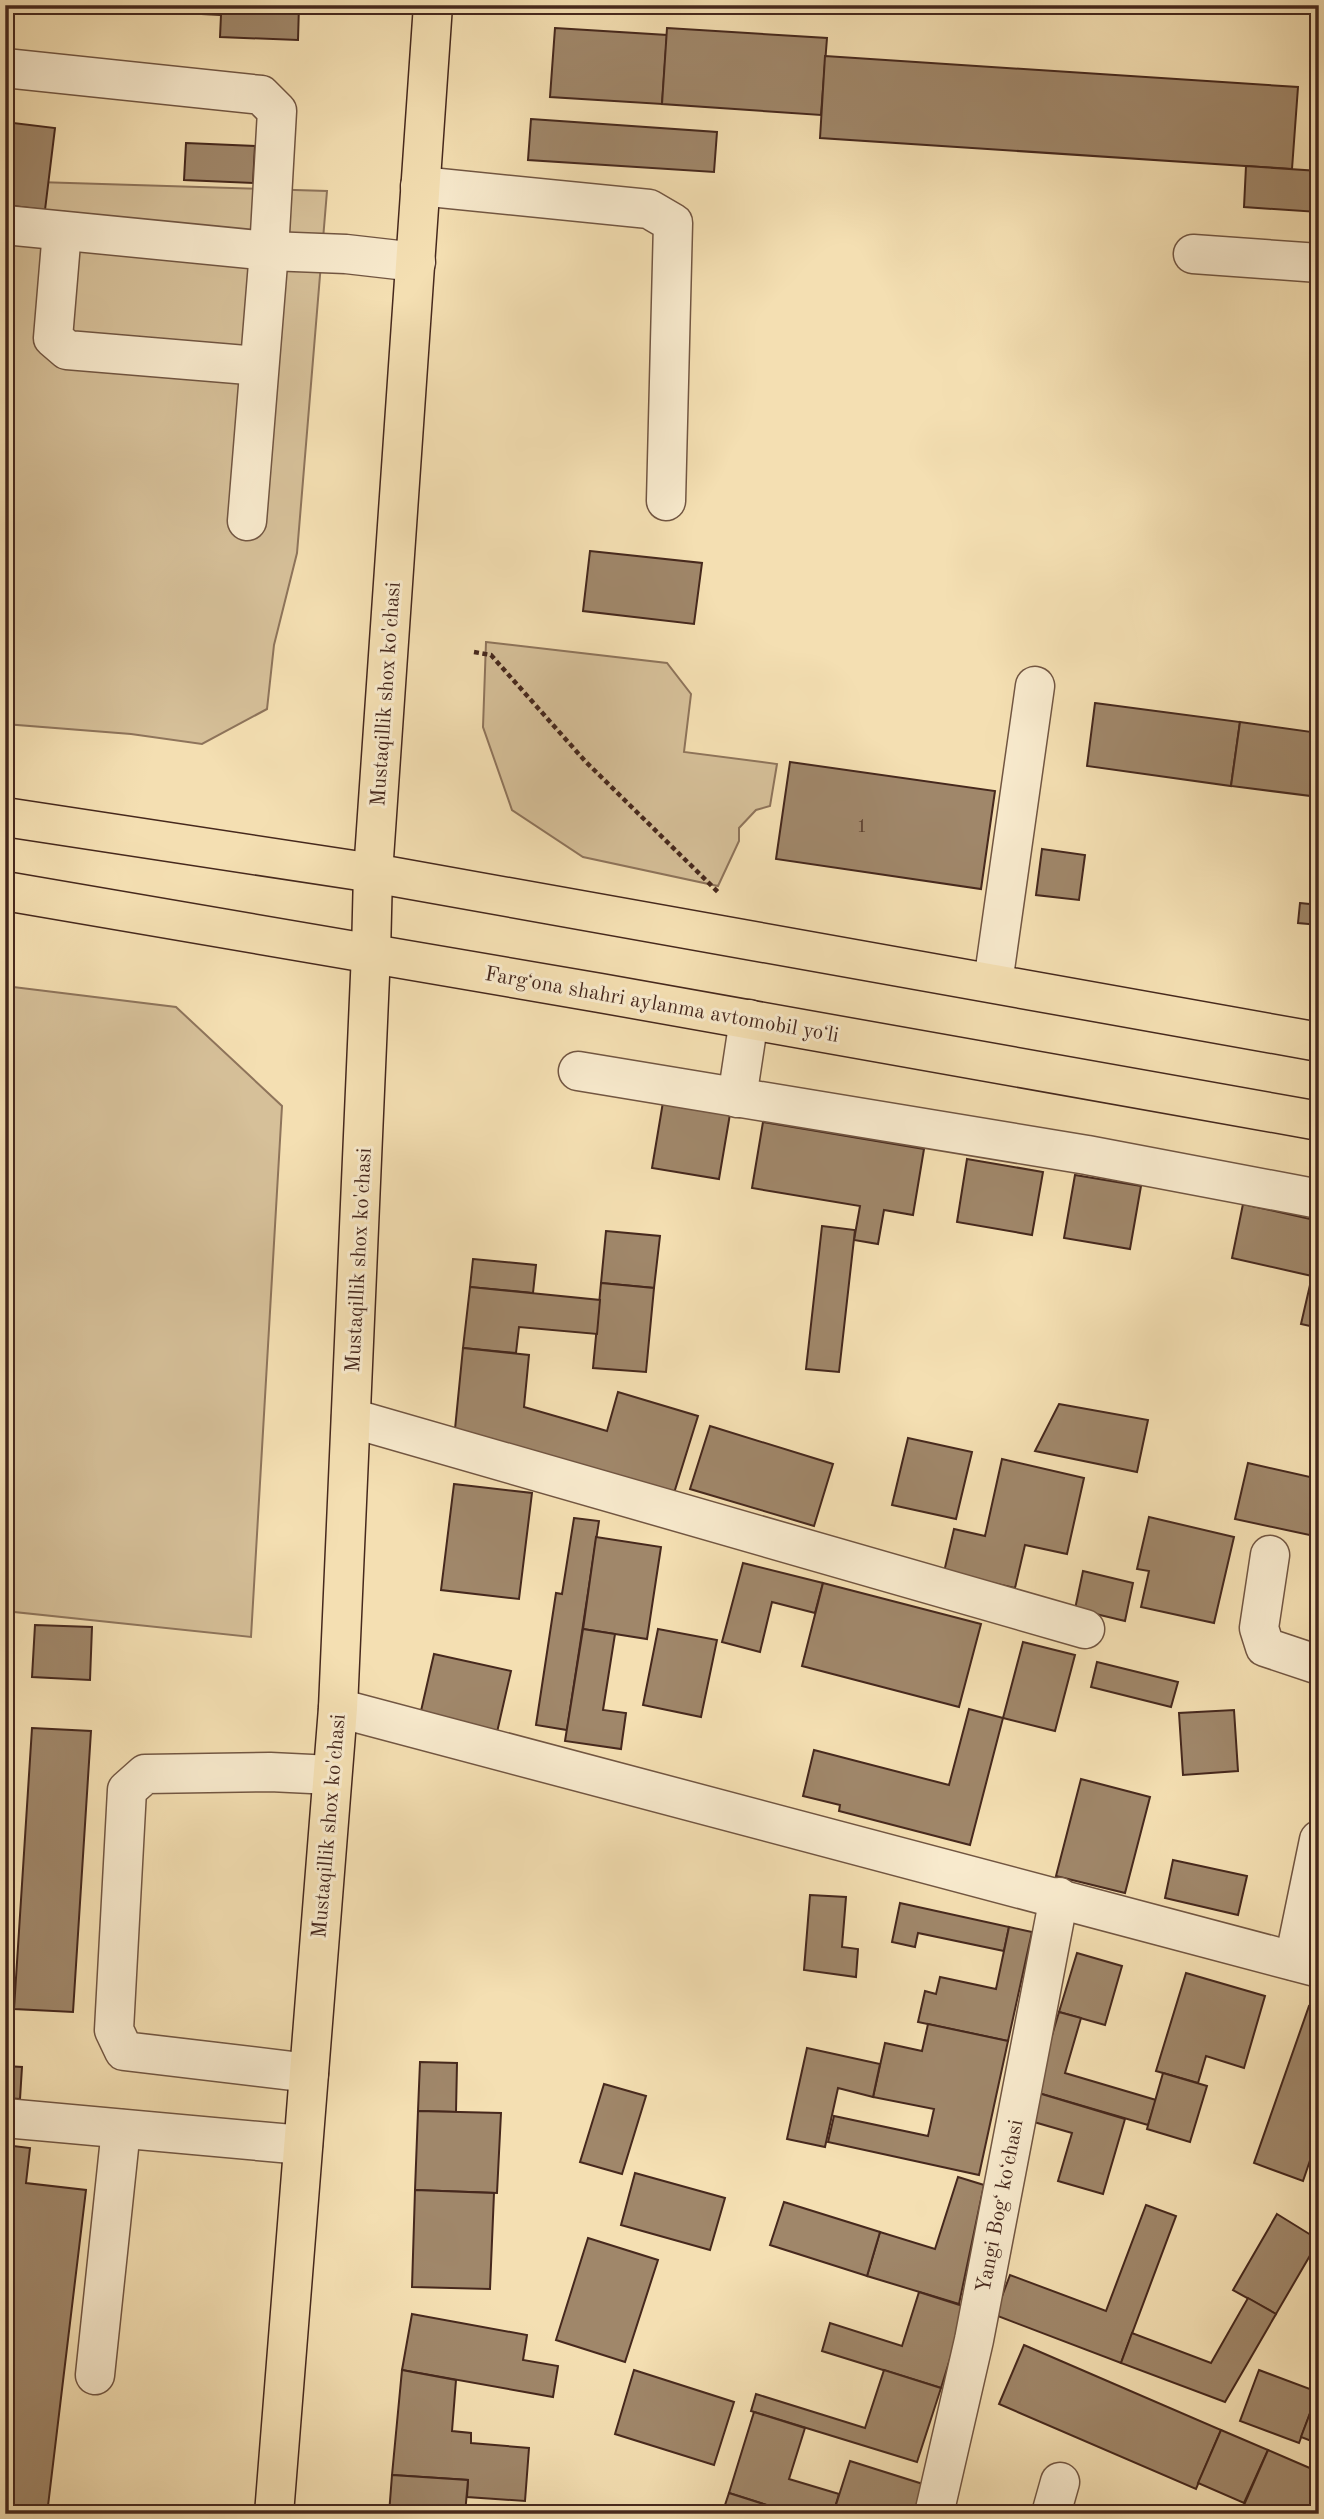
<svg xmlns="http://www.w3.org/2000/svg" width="1324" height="2519" font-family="'Old Standard TT',serif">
	<rect width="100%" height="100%" fill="#f4dfb2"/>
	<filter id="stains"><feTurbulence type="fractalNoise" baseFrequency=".00286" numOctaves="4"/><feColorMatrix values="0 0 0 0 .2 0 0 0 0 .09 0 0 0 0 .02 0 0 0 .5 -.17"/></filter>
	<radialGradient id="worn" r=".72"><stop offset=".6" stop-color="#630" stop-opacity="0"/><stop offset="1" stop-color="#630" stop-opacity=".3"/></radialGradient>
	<g fill="#d6c099" stroke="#8e745b" stroke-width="2">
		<path d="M5,181l322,10 -30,362 -23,92 -7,64 -65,35 -71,-10 -126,-10z"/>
		<path d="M486,642l181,21 24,31 -7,58 93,12 -7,42 -14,4 -17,18v13l-21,45 -135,-29 -71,-47 -29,-83z"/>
		<path d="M5,986l171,21 106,99 -31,531 -246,-26z"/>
	</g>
	<g fill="#a0876a" stroke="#46281d" stroke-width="2">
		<path d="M23,5h276l-1,35 -78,-3 1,-22z"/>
		<path d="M555,28l112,7 -5,69 -112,-7z"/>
		<path d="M667,28l160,10 -6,77 -159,-11z"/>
		<path d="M825,56l473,31 -6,82 -472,-31z"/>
		<path d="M531,119l186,13 -3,40 -186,-12z"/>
		<path d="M5,122l50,6 -10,82 -40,-5z"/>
		<path d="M186,143l69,3 -2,37 -69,-3z"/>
		<path d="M1246,166l73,5 -1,41 -74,-5z"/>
		<path d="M590,551l112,12 -8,61 -111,-13z"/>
		<path d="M1095,703l145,19 -9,64 -144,-20z"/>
		<path d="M1240,722l79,11v64l-88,-11z"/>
		<path d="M790,762l205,29 -14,98 -205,-30z"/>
		<path d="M1042,849l43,6 -6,45 -43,-5z"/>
		<path d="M1300,903l19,2v20l-21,-2z"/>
		<path d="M663,1102l67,12 -11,65 -67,-11z"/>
		<path d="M763,1122l161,27 -11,66 -29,-5 -6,34 -24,-4 6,-34 -108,-18z"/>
		<path d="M967,1159l76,13 -11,63 -75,-13z"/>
		<path d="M1075,1175l66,11 -11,63 -66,-11z"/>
		<path d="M1243,1204l76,17v25l-7,30 -80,-18z"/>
		<path d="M822,1226l33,4 -16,142 -33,-3z"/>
		<path d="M606,1231l54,5 -6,52 -53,-5z"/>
		<path d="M1319,1246v82l-18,-4z"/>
		<path d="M473,1259l63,6 -3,28 -63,-6z"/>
		<path d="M601,1283l53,5 -8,84 -53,-4z"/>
		<path d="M470,1287l130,13 -3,34 -78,-7 -3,26 -53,-5z"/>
		<path d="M463,1348l66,7 -5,52 83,24 11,-39 80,24 -24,77 -219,-64z"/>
		<path d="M1059,1404l89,16 -11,52 -102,-21z"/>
		<path d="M710,1426l123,38 -19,62 -124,-37z"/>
		<path d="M908,1438l64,14 -16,67 -64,-14z"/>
		<path d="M1002,1459l82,19 -17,76 -42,-9 -10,43 -71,-16 10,-43 31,7z"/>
		<path d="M1248,1463l71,16v58l-84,-18z"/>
		<path d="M454,1484l78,9 -13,106 -78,-9z"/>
		<path d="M1149,1517l85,20 -20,86 -73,-16 8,-36 -12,-2z"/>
		<path d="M574,1518l25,3 -32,209 -31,-5 20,-132 6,1z"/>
		<path d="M596,1537l65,10 -14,92 -64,-10z"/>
		<path d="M743,1563l80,20 -8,30 -43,-11 -12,50 -38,-10z"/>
		<path d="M1083,1571l50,12 -8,38 -50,-12z"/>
		<path d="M823,1583l158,41 -22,83 -157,-41z"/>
		<path d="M35,1625l57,2 -2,53 -58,-3z"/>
		<path d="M583,1629l32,5 -12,76 23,3 -5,36 -56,-8z"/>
		<path d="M658,1629l59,11 -16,77 -58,-12z"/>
		<path d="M1023,1642l52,13 -20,76 -52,-13z"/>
		<path d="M434,1654l77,17 -16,70 -77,-17z"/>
		<path d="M1097,1662l81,20 -7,25 -80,-20z"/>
		<path d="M969,1709l34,9 -33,127 -131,-34 1,-6 -37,-9 11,-46 135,35z"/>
		<path d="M1234,1710l4,61 -55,4 -4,-62z"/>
		<path d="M32,1728l59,3 -18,281 -59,-3z"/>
		<path d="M1081,1779l69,18 -25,96 -69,-17z"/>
		<path d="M1173,1860l74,16 -9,39 -73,-17z"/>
		<path d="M810,1895l36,2 -4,50 16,2 -2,28 -52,-7z"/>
		<path d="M900,1903l109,24 -5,24 -86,-18 -3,14 -23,-5z"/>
		<path d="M1009,1927l23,5 -24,109 -90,-19 7,-31 11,3 4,-17 56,12z"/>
		<path d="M1077,1953l45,13 -17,59 -46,-13z"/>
		<path d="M1186,1973l79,23 -21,72 -38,-12 -8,27 -42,-12z"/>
		<path d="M1309,2006l10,3v125l-16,47 -49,-18z"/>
		<path d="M1059,2012l22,6 -16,55 91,27 -8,25 -113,-33z"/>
		<path d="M928,2024l80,17 -29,134 -151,-33 6,-26 94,20 6,-27 -61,-12 12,-54 37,8z"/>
		<path d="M807,2048l73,16 -7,33 -35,-9 -13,59 -38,-8z"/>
		<path d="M420,2062l37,1 -1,49 -38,-1z"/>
		<path d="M5,2066l17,1 -2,32 -15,-1z"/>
		<path d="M1163,2073l44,13 -17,56 -43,-13z"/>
		<path d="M604,2084l42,12 -24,78 -42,-12z"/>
		<path d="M1035,2092l90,27 -22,75 -45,-13 14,-48 -45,-13z"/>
		<path d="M418,2111l83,2 -4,80 -82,-3z"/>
		<path d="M5,2145l25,3 -4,35 60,7 -39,324h-42z"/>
		<path d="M635,2173l90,25 -15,52 -89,-25z"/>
		<path d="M958,2177l26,8 -25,119 -92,-28 13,-44 55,17z"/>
		<path d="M415,2190l79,3 -4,96 -78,-2z"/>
		<path d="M784,2202l96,30 -13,44 -97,-31z"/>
		<path d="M1146,2205l30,11 -55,147 -126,-48 15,-40 96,36z"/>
		<path d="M1277,2214l42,26 -43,74 -43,-24z"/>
		<path d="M588,2238l70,22 -33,102 -69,-22z"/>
		<path d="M919,2292l47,15 -25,81 -119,-37 8,-28 72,23z"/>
		<path d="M1248,2298l28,16 -51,88 -104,-39 11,-30 79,30z"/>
		<path d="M412,2314l115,21 -4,25 35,6 -5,31 -151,-27z"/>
		<path d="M1024,2345l197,85 -25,59 -197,-85z"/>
		<path d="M402,2370l54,10 -4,51 19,2v10l58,5 -4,53 -58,-4 1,-17 -76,-5z"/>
		<path d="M634,2370l100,32 -20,63 -99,-31z"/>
		<path d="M884,2370l57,18 -24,74 -166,-51 5,-17 109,34z"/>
		<path d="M1259,2370l59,22 -19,51 -59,-22z"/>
		<path d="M1318,2392h1v52l-18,-7z"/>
		<path d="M754,2412l51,16 -16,51 50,15 -6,20h-38l-66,-21z"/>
		<path d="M1221,2430l47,20 -24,53 -46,-20z"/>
		<path d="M1268,2450l51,22v42h-79z"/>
		<path d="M850,2461l76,24 -10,29h-83z"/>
		<path d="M392,2475l76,5 -3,34h-76z"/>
		<path d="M729,2493l66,21h-73z"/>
	</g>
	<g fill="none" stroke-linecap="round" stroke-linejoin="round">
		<defs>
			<g id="minor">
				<path d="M5,68l256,27 16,16 -8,140 -22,270"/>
				<path d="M420,186l229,23 24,14 -7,278"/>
				<path d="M5,225l264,26 77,3 70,8"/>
				<path d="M62,231l-9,107 14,12 192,16"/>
				<path d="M1193,254l126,9"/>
				<path d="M993,983l42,-297"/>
				<path d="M578,1071l509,84 232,44"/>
				<path d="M737,1098l12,-79"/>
				<path d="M351,1418l734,211"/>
				<path d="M1270,1555l-11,73 6,19 54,18"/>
				<path d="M338,1708l981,260"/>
				<path d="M1294,1961l25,-121"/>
				<path d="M309,2073l-185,-22 -10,-21 13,-240 18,-16 125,-2 62,3"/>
				<path d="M5,2118l298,27"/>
				<path d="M95,2375l26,-246"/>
				<path d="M934,2514l40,-174 85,-443"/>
				<path d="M1051,2514l9,-32"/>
			</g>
			<path id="major" d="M274,2514l64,-806 33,-755 2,-80 60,-868"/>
			<g id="highway">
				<path d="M5,817l368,56 946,169"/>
				<path d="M5,891l595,102 719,128"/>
			</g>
		</defs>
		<use href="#minor" stroke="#725642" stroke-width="41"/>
		<use href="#major" stroke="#46281d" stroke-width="41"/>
		<use href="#highway" stroke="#46281d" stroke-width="41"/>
		<path stroke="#46281d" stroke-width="4.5" stroke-dasharray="5 3.5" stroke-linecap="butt" d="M474,652l17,3 94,106 133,131"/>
		<use href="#minor" stroke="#f8eacd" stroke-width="38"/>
		<use href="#major" stroke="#f4dfb2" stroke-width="38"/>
		<use href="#highway" stroke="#f4dfb2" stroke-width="38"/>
	</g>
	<g text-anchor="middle" stroke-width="6" stroke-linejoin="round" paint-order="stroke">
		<g font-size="18" fill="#5c4030">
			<text x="862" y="832">1</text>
		</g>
		<g font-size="21" fill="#46281d" stroke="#f8eacd">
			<text transform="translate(385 694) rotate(-86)" y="7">Mustaqillik shox ko'chasi</text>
			<text transform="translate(662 1004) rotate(10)" y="7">Fargʻona shahri aylanma avtomobil yoʻli</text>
			<text transform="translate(358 1260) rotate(-87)" y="7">Mustaqillik shox ko'chasi</text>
			<text transform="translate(328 1826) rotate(-85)" y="7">Mustaqillik shox ko'chasi</text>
			<text transform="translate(999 2206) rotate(-79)" y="7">Yangi Bogʻ koʻchasi</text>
		</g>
	</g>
	<rect width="1324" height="2519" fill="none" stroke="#f4dfb2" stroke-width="28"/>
	<rect x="7" y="7" width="1310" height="2505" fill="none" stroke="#46281d" stroke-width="3.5"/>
	<rect x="14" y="14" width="1296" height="2491" fill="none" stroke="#46281d" stroke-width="2"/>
	<rect width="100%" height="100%" filter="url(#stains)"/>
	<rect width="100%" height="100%" fill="url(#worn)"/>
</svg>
